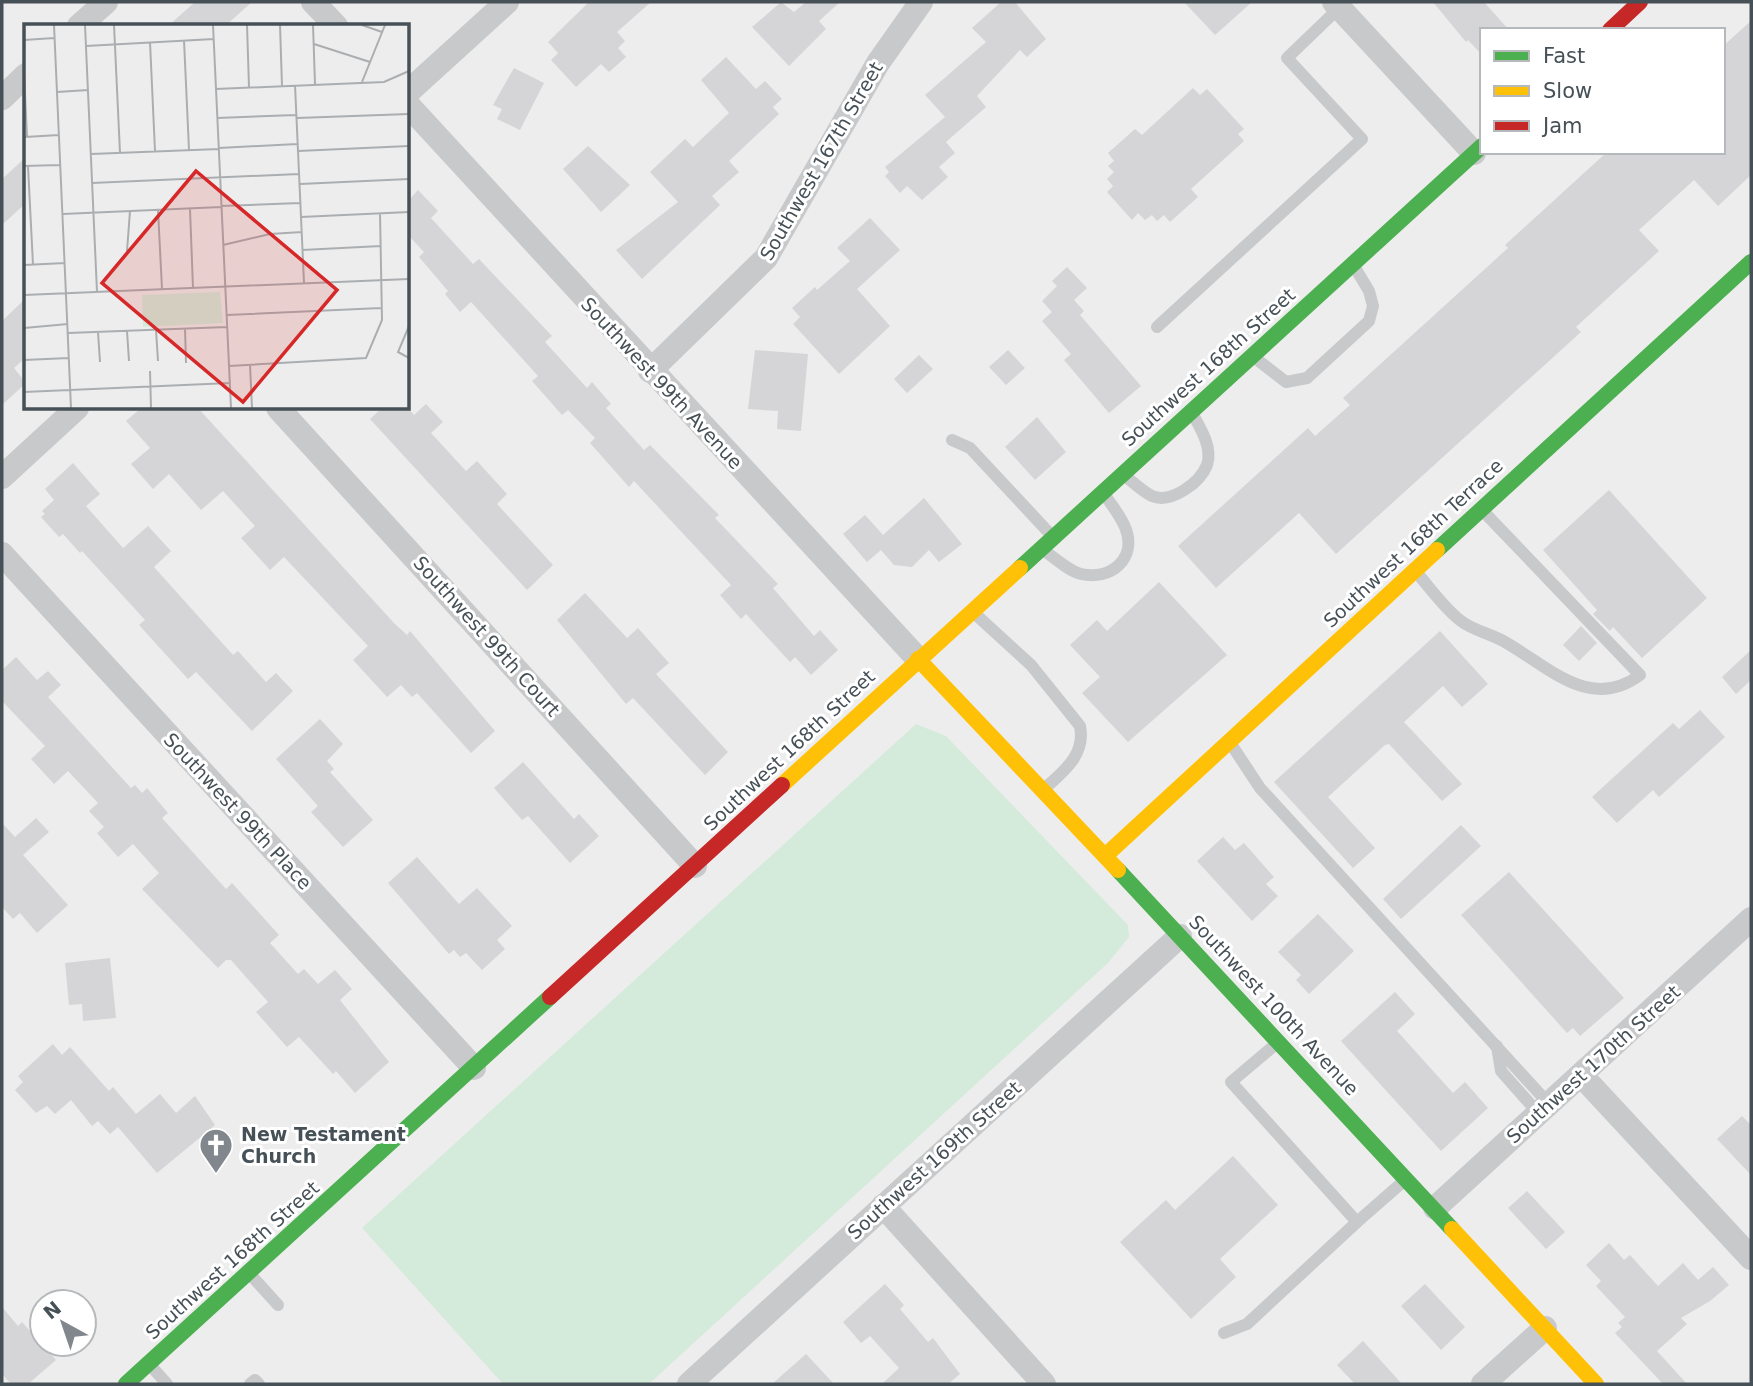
<svg xmlns="http://www.w3.org/2000/svg" width="1753" height="1386" font-family="'DejaVu Sans',sans-serif">
	<rect width="100%" height="100%" fill="#eeeded"/>
	<path fill="#d4ebdb" d="M916,724l30,12 182,189 1,12 -21,26 -459,421h-146l-141,-156z"/>
	<g fill="#d5d5d7">
		<path d="M195,2h57l-27,24h-57z"/>
		<path d="M589,2h62l-34,30 8,9 -7,7 8,9 -17,15 -8,-8 -25,23 -25,-27 7,-7 -10,-11z"/>
		<path d="M781,2l13,10 12,-10h34l-21,19 7,8 -37,37 -37,-39z"/>
		<path d="M1001,2h14l31,37 -19,18 -7,-7 -43,46 9,11 -40,35 9,11 -16,14 9,10 -26,23 -15,-14 -7,7 -15,-17 4,-4 -4,-5 60,-50 -20,-22 61,-53 -14,-14z"/>
		<path d="M1184,2h68l-37,33z"/>
		<path d="M1433,2h51l25,28h-27v25l-14,-15 -2,2z"/>
		<path d="M1751,21v154l-33,31 -24,-26 -55,50 20,21 -83,76 5,5 -245,222 -37,-41 -83,75 -38,-42 130,-118 7,8 35,-31 -7,-7 165,-150 -3,-3 102,-93h116v-106z"/>
		<path d="M726,57l30,32 9,-8 17,18 -9,8 6,7 -50,47 10,11 -27,24 8,9 -78,74 -26,-29 62,-48 -28,-30 35,-33 8,8 36,-34 -28,-33z"/>
		<path d="M514,68l30,15 -24,47 -23,-11 5,-10 -9,-4z"/>
		<path d="M1193,88l7,7 7,-6 37,40 -6,5 6,7 -53,48 7,8 -28,25 -6,-7 -7,6 -5,-6 -7,5 -7,-7 -6,7 -25,-28 6,-6 -6,-7 7,-7 -6,-6 6,-5 -6,-8 27,-24 7,6z"/>
		<path d="M588,146l42,39 -29,27 -38,-43z"/>
		<path d="M26,157v46l-24,22v-46z"/>
		<path d="M418,190l20,21 -7,7 42,46 6,-5 73,77 -7,6 42,46 5,-6 19,22 -5,4 38,42 6,-5 69,70 -4,3 63,66 -5,4 41,48 6,-6 18,20 -27,25 -16,-18 -5,5 -44,-48 -5,5 -21,-24 11,-10 -97,-104 -5,6 -39,-44 5,-5 -27,-28 -6,5 -30,-34 6,-5 -67,-74 -11,10 -15,-18 3,-3 -29,-34 5,-5 -16,-17v-34z"/>
		<path d="M870,218l30,32 -43,39 33,37 -51,48 -46,-50 7,-7 -8,-9 23,-21 2,3 33,-29 -13,-13z"/>
		<path d="M1067,267l20,21 -13,12 10,11 -4,4 61,71 -32,27 -45,-53 7,-6 -29,-33 10,-9 -10,-11 15,-15 -5,-5z"/>
		<path d="M26,298v59l-12,11 12,15 -24,22v-84z"/>
		<path d="M755,350l53,4 -7,77 -24,-2 1,-18 -30,-2z"/>
		<path d="M1008,350l17,18 -19,17 -17,-18z"/>
		<path d="M919,355l14,14 -26,24 -13,-14z"/>
		<path d="M426,404l17,18 -12,11 35,38 11,-10 30,33 -10,10 56,61 -26,25 -157,-171 12,-11h26l6,7z"/>
		<path d="M141,408h57l196,215 13,12 3,-4 85,100 -24,22 -54,-60 -5,4 -11,-12 -14,12 -34,-37 15,-14 -84,-89 -14,13 -29,-32 14,-12 -32,-35 -22,19 -32,-36 -16,15 -22,-25 19,-16 -24,-27z"/>
		<path d="M1037,417l29,35 -31,28 -30,-33z"/>
		<path d="M73,463l27,31 -14,12 37,42 25,-22 23,25 -17,16 79,88 5,-4 28,31 10,-9 17,18 -41,40 -56,-59 -8,7 -49,-54 6,-5 -63,-69 -2,2 -17,-19 -4,3 -18,-20 4,-3 -3,-3 12,-11 -9,-11z"/>
		<path d="M1609,490l98,108 -65,60 -29,-31 -3,4 -17,-17 4,-4 -54,-60z"/>
		<path d="M924,498l38,46 -23,18 -10,-12 -17,17 -18,-2 -13,-15 -14,12 -24,-28 22,-19 18,20z"/>
		<path d="M1159,582l68,73 -99,87 -46,-49 18,-16 -30,-32 27,-25 10,11z"/>
		<path d="M585,593l42,45 11,-10 31,35 -13,11 72,78 -23,23 -72,-77 -7,6 -69,-84z"/>
		<path d="M1581,626l16,17 -18,18 -16,-16z"/>
		<path d="M1440,631l48,53 -26,23 -19,-21 -39,36 58,62 -20,17 -53,-57 -4,1 -57,52 47,51 -22,20 -79,-86z"/>
		<path d="M1751,650v30l-15,14 -14,-17z"/>
		<path d="M16,657l21,23 11,-9 13,14 -13,12 83,91 4,-3 7,8 5,-5 21,25 -6,5 64,71 6,-6 47,52 -9,8 28,31 6,-5 14,15 17,-14 17,19 -12,11 49,62 -34,31 -19,-22 -3,3 -34,-37 -12,10 -31,-35 12,-10 -37,-42h-5l-8,8 -76,-79 17,-16 -26,-29 -15,13 -21,-24 7,-6 -15,-16 9,-8 -30,-32 -14,13 -23,-25 14,-13 -43,-45v-31z"/>
		<path d="M1700,710l25,27 -66,60 -6,-7 -36,33 -25,-26 81,-74 6,6z"/>
		<path d="M320,719l23,25 -16,17 7,8 -4,3 43,48 -30,27 -32,-35 7,-6 -42,-47z"/>
		<path d="M523,762l51,57 5,-5 20,22 -29,27 -42,-47 -6,4 -28,-32z"/>
		<path d="M36,818l13,14 -26,23 45,50 -31,28 -17,-20 -7,6 -11,-12v-84l13,14z"/>
		<path d="M1461,825l20,21 -80,73 -18,-20z"/>
		<path d="M1223,837l12,13 9,-7 30,34 -8,7 12,12 -26,25 -55,-60z"/>
		<path d="M417,857l42,47 18,-16 35,38 -15,14 8,9 -23,21 -16,-17 -6,4 -6,-7 -5,4 -61,-71z"/>
		<path d="M1509,872l115,126 -44,38 -7,-8 -6,5 -106,-118z"/>
		<path d="M1318,914l36,37 -45,43 -13,-14 5,-5 -23,-23z"/>
		<path d="M110,958l6,60 -33,3 -1,-17 -13,1 -4,-42z"/>
		<path d="M1395,992l20,22 -18,17 56,62 12,-11 23,26 -47,43 -100,-110z"/>
		<path d="M53,1044l9,11 8,-8 39,44 4,-4 23,27 24,-20 16,19 19,-17 20,29 -58,48 -39,-46 -8,7 -12,-13 -6,5 -21,-26 -16,14 -8,-8 -11,7 -21,-23 8,-8 -5,-6z"/>
		<path d="M1742,1116l9,9v50l-34,-36z"/>
		<path d="M1233,1156l45,49 -58,54 16,18 -45,42 -71,-77 46,-42 9,10z"/>
		<path d="M1527,1191l38,41 -19,17 -38,-41z"/>
		<path d="M1609,1243l15,17 6,-5 28,31 25,-23 15,17 15,-13 16,18 -19,16 -29,17 6,6 -30,27 30,33h-24l-48,-51 7,-6 -4,-4 7,-6 -29,-31 5,-5 -15,-16z"/>
		<path d="M885,1284l19,21 -4,4 28,33 5,-4 27,36 -12,10h-66l17,-16 -29,-32 -9,7 -18,-21z"/>
		<path d="M1425,1284l40,43 -24,23 -40,-44z"/>
		<path d="M2,1307l16,19 4,-4 34,38 -28,24h-17l-9,-10z"/>
		<path d="M1363,1341l39,43h-47l-18,-19z"/>
		<path d="M806,1354l28,30h-62z"/>
	</g>
	<g fill="none" stroke-linecap="round" stroke-linejoin="round">
		<g stroke="#c8c9cb" stroke-width="12">
			<path d="M1157,327l205,-188 -75,-81 52,-50"/>
			<path d="M1255,358l31,24 21,-4 62,-57 4,-15 -4,-15 -15,-25"/>
			<path d="M952,440l18,8 82,88"/>
			<path d="M1125,476c8,6 18,16 27,20 19,8 48,-13 55,-31 6,-17 -7,-38 -15,-52"/>
			<path d="M1043,550c11,7 25,21 38,24 30,7 57,-16 44,-47 -5,-12 -14,-23 -21,-33"/>
			<path d="M1417,573c14,16 28,36 44,48 13,10 31,13 44,21 44,25 85,70 135,33l-157,-164"/>
			<path d="M973,612l58,53 49,61c6,29 -17,46 -36,63"/>
			<path d="M1231,744l29,44 289,316"/>
			<path d="M1276,1044l-45,38 126,140 48,-42"/>
			<path d="M1497,1046l4,25 38,43"/>
			<path d="M249,1273l29,32"/>
			<path d="M1224,1333l23,-9 110,-102"/>
			<path d="M151,1366l16,18"/>
			<path d="M250,1384l5,-4 4,4"/>
		</g>
		<g stroke="#c8c9cb" stroke-width="24">
			<path d="M313,2l23,24"/>
			<path d="M1334,2l140,151"/>
			<path d="M79,26l27,-24"/>
			<path d="M408,92l99,-90"/>
			<path d="M2,98l24,-23"/>
			<path d="M408,105l510,554"/>
			<path d="M650,371l116,-113 112,-195 43,-61"/>
			<path d="M278,408l417,458"/>
			<path d="M2,477l75,-69"/>
			<path d="M2,554l472,514"/>
			<path d="M1581,1075l170,183"/>
			<path d="M883,1206l161,178"/>
			<path d="M1435,1208l316,-289"/>
			<path d="M689,1384l491,-448"/>
			<path d="M1483,1384l62,-56"/>
		</g>
		<g stroke="#4caf50" stroke-width="16">
			<path d="M1437,550l314,-288"/>
			<path d="M1020,568l462,-422"/>
			<path d="M1118,870l334,359"/>
			<path d="M126,1384l424,-387"/>
		</g>
		<g stroke="#ffc107" stroke-width="16">
			<path d="M918,659l200,211"/>
			<path d="M782,785l238,-217"/>
			<path d="M1105,856l332,-306"/>
			<path d="M1452,1229l144,155"/>
		</g>
		<g stroke="#c62828" stroke-width="16">
			<path d="M1610,30l30,-28"/>
			<path d="M550,997l232,-212"/>
		</g>
	</g>
	<defs>
		<symbol id="church-pin" viewBox="-11 -11 22 30"><path d="M0 17L-7.5 6A9.5 9.5 0 1 1 7.5 6Z" fill="#81878c" stroke="#fff"/><path d="M-1.2-6h2.4v3.5h3.3v2.4h-3.3V6h-2.4V-.1h-3.3v-2.4h3.3Z" fill="#fff"/></symbol>
	</defs>
	<g fill-rule="evenodd">
		<use href="#church-pin" x="197" y="1126" width="38" height="52"/>
	</g>
	<g text-anchor="middle" stroke-width="6" stroke-linejoin="round" paint-order="stroke">
		<g font-size="19" fill="#465057" stroke="#fff">
			<text transform="translate(821 161) rotate(-60)" y="7">Southwest 167th Street</text>
			<text transform="translate(1208 367) rotate(-42)" y="7">Southwest 168th Street</text>
			<text transform="translate(662 383) rotate(47)" y="7">Southwest 99th Avenue</text>
			<text transform="translate(1413 543) rotate(-43)" y="7">Southwest 168th Terrace</text>
			<text transform="translate(487 636) rotate(48)" y="7">Southwest 99th Court</text>
			<text transform="translate(789 750) rotate(-43)" y="7">Southwest 168th Street</text>
			<text transform="translate(238 811) rotate(47)" y="7">Southwest 99th Place</text>
			<text transform="translate(1274 1005) rotate(47)" y="7">Southwest 100th Avenue</text>
			<text transform="translate(1593 1064) rotate(-42)" y="7">Southwest 170th Street</text>
			<text transform="translate(934 1160) rotate(-42)" y="7">Southwest 169th Street</text>
			<text transform="translate(232 1260) rotate(-42)" y="7">Southwest 168th Street</text>
		</g>
		<g font-size="19" font-weight="bold" fill="#465057" stroke="#fff" text-anchor="start">
			<text x="241" y="1141">New Testament<tspan x="241" dy="22">Church</tspan></text>
		</g>
	</g>
	<g transform="translate(24 24)">
		<rect width="385" height="385" fill="#eeeded"/>
		<path d="M196,268l3,31 -80,4 -1,-32z" fill="#d4ebdb"/>
		<path fill="none" stroke="#abaeb1" stroke-width="2" d="M30,1l17,383M61,1l12,267M90,1l6,128M189,1l18,383M223,1l2,62M256,1l2,61M289,1l2,59M338,1l20,7M0,16l30,-2M160,16l5,110M126,18l5,109M290,20l56,18M62,22l128,-7M0,49l3,64M338,58l23,-57M271,61l9,198M192,65l168,-7 25,-11M33,68l31,-2M193,94l79,-3M273,94l112,-4M1,113l34,-2M195,124l78,-4M274,127l111,-5M67,130l128,-5M0,142l36,-1M4,142l5,99M68,159l207,-9M276,160l109,-5M197,182l79,-3M166,185l3,79M134,186l4,79M39,190l158,-7M277,193l108,-5M199,221l47,-11 32,-2M278,226l79,-4M103,227l3,-40M0,241l41,-2M0,271l385,-16M203,291l154,-7M385,302l-11,26 11,6M0,304l44,-4M161,304l1,35M132,306l2,31M103,307l2,30M74,308l2,30M44,309l159,-6M0,336l45,-2M226,341l2,43M205,342l137,-8 16,-38 -2,-107M126,347l1,37M0,368l206,-9"/>
		<path fill="#d62828" fill-opacity="0.15" stroke="#d62828" stroke-width="3.5" d="M172,147l141,119 -94,112 -141,-119z"/>
		<rect width="385" height="385" fill="none" stroke="#465057" stroke-width="3.5"/>
	</g>
	<rect width="1753" height="1386" fill="none" stroke="#465057" stroke-width="7"/>
	<rect x="1480" y="28" width="245" height="126" fill="#ffffff" stroke="#b5b9bc" stroke-width="2"/>
	<rect x="1494" y="51" width="35" height="10" fill="#4caf50" stroke="#b5b9bc" stroke-width="2"/>
	<text x="1543" y="63" font-size="21" fill="#465057">Fast</text>
	<rect x="1494" y="86" width="35" height="10" fill="#ffc107" stroke="#b5b9bc" stroke-width="2"/>
	<text x="1543" y="98" font-size="21" fill="#465057">Slow</text>
	<rect x="1494" y="121" width="35" height="10" fill="#c62828" stroke="#b5b9bc" stroke-width="2"/>
	<text x="1543" y="133" font-size="21" fill="#465057">Jam</text>
	<g transform="translate(63 1323) rotate(320)"><circle r="33" fill="#ffffff" stroke="#b5b9bc" stroke-width="2"/>
	<path d="M0-5L12 26L0 18L-12 26Z" fill="#81878c"/>
	<text y="-10" font-size="19" font-weight="bold" text-anchor="middle" fill="#465057">N</text>
	</g>
</svg>
